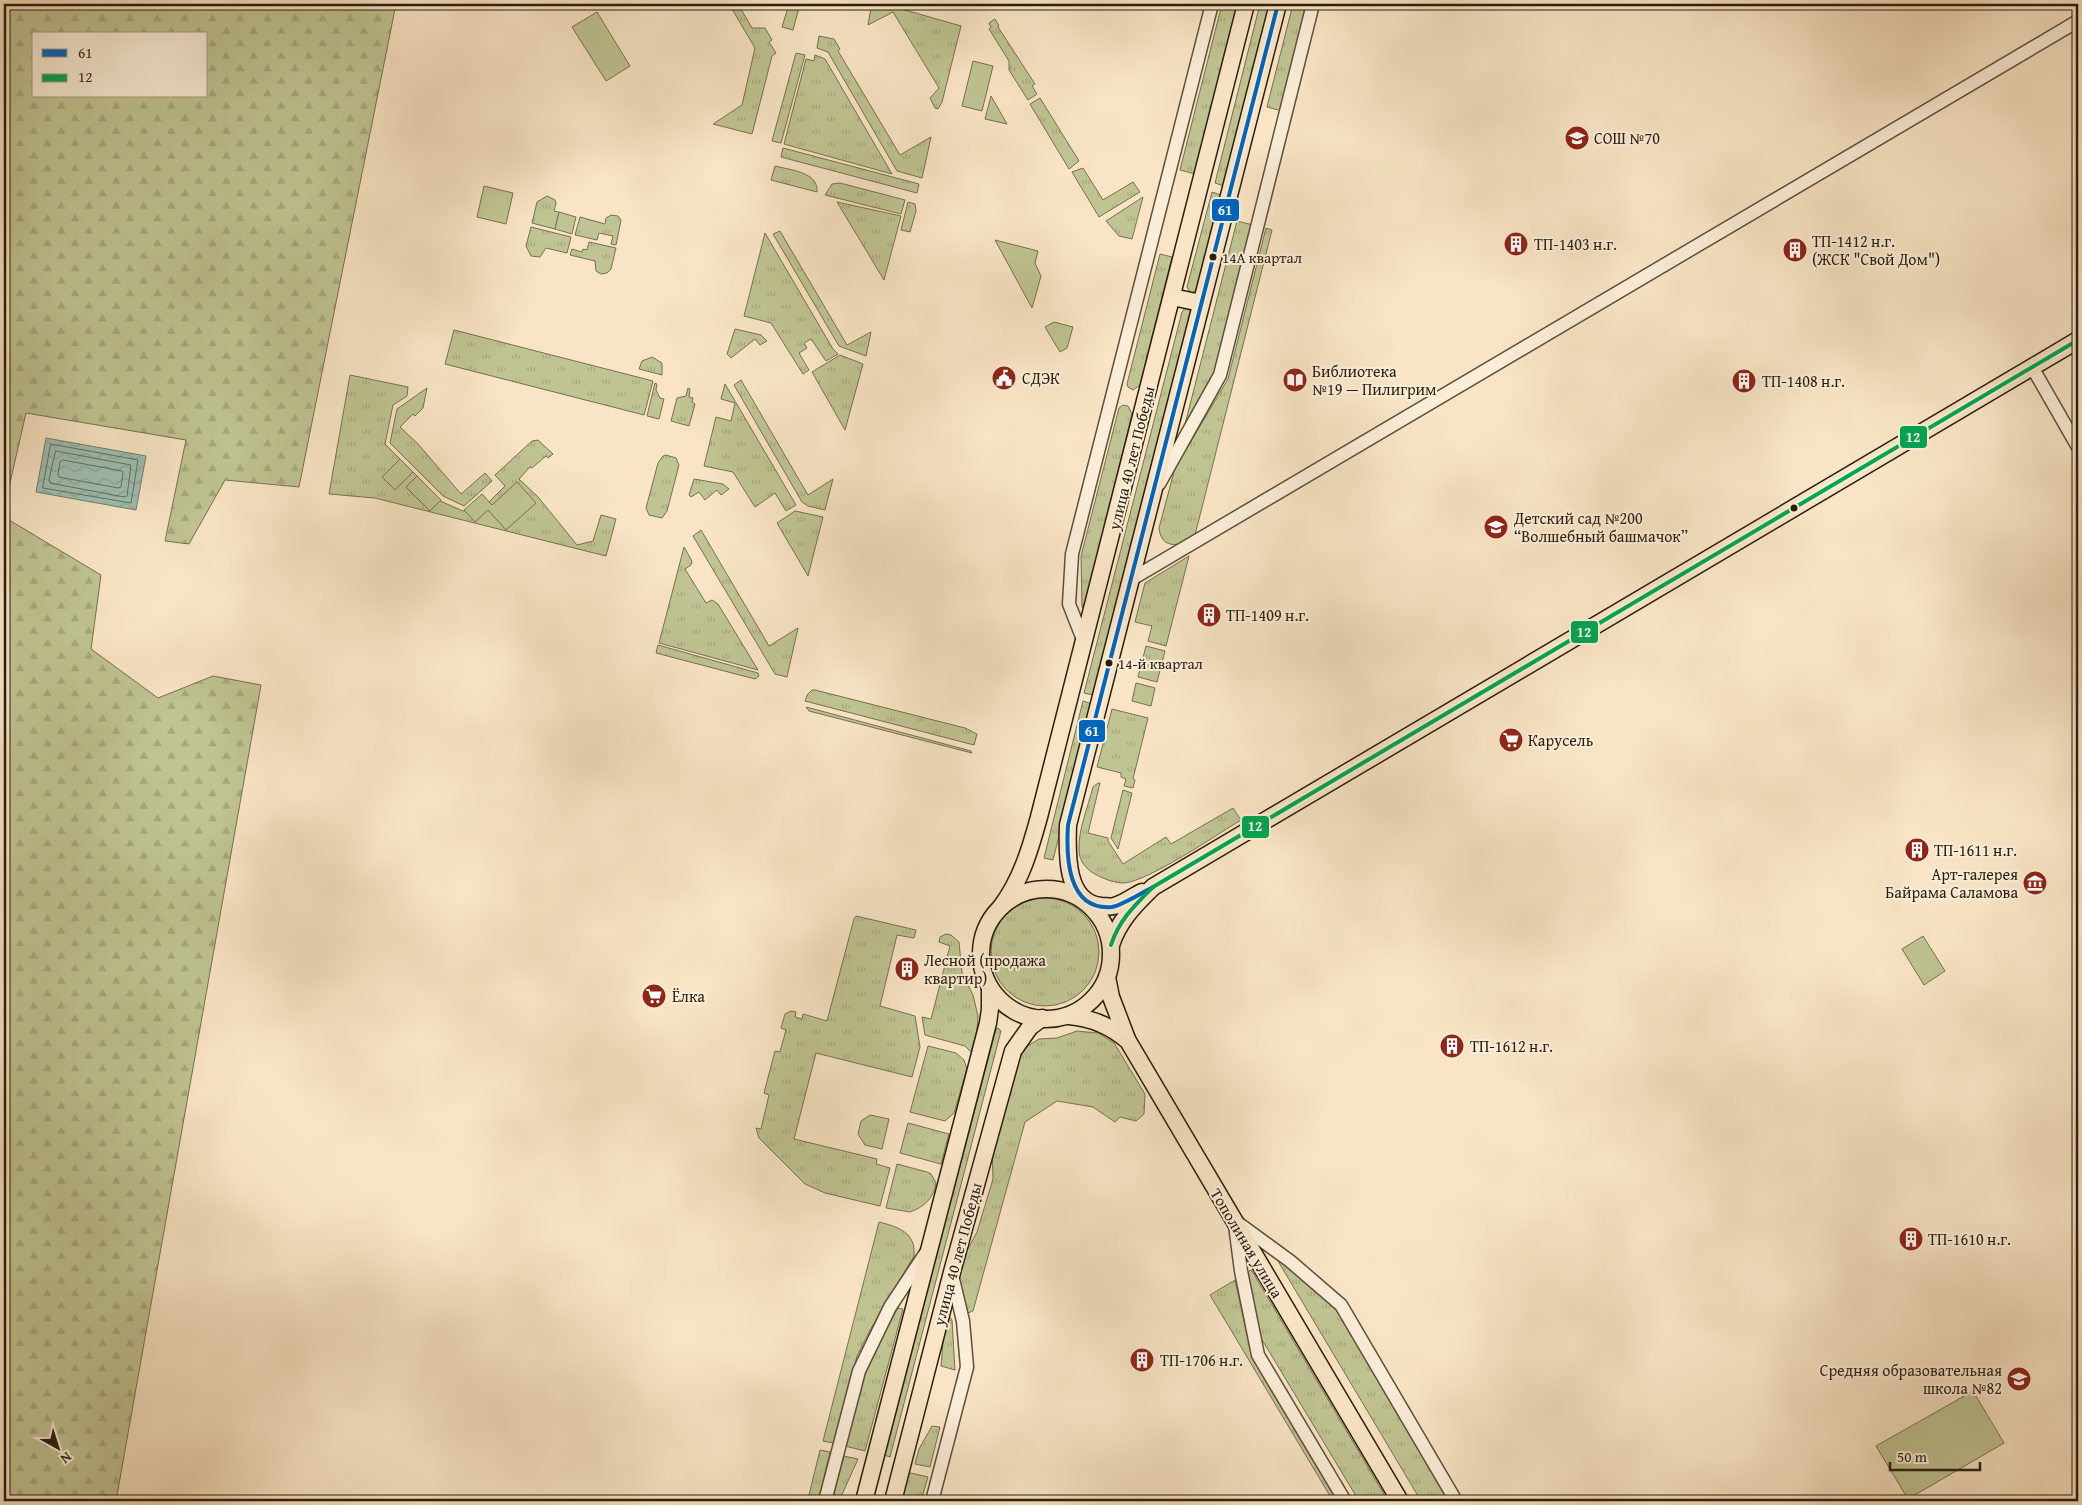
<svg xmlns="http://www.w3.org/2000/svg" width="2082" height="1505" font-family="'Gentium Book Plus',serif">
	<defs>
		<pattern id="grass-tufts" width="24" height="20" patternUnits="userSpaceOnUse" patternTransform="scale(1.25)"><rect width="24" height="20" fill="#c0c493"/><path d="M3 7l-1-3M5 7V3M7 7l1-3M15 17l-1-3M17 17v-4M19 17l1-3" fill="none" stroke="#a5a87e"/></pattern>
		<pattern id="forest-firs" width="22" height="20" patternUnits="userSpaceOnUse" patternTransform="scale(1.25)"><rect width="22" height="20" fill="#c0c493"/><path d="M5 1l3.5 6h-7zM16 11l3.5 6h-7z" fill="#a5a87e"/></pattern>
		<pattern id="water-waves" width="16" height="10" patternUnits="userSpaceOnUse" patternTransform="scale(1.25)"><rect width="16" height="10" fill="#9ebfb2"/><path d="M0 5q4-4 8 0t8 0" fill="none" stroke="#88a498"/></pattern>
	</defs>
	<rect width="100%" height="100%" fill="#f9e5c5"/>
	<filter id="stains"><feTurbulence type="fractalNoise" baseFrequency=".004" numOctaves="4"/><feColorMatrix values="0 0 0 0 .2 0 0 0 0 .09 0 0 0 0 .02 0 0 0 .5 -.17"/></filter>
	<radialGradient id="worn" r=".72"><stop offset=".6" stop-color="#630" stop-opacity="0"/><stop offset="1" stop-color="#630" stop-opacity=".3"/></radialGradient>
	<g fill="url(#grass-tufts)" stroke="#767050">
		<path d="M729,4h9l14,24h13l7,12 -3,2 7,11 -4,3 -20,78 -39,-10 29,-19 13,-57z"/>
		<path d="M789,4h11l-7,26 -11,-3z"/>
		<path d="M858,4h26l77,22 -19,76 -4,7 -3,-1 -5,-10 9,-10 -46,-76 -25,13 3,-17z"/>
		<path d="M1222,4h15l-42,170 -15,-4z"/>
		<path d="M1260,4h10l-46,182 -9,-3z"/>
		<path d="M1293,4h16l-27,107 -15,-4z"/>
		<path d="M995,19l4,7 -1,1 37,57 -3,2 5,8 -9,6 -19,-30v-9l-20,-32 2,-2 -2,-4z"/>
		<path d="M819,36l15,3 6,10 -2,2 62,104 31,-18 -9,41 -25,-7 -69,-119 -11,-4z"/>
		<path d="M796,53l9,2 -24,88 -9,-2z"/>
		<path d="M815,55l10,4 67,115 -108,-30 22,-85 8,2z"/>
		<path d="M1040,98l39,63 -10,8 -39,-65z"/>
		<path d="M783,148l136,36 -2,9 -136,-36z"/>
		<path d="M775,166c15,4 44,6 42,26l-46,-12z"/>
		<path d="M1083,168l20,32 30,-18 7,10 -41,25 -27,-45z"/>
		<path d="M840,183l65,17 -4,14 -76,-19 7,-11z"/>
		<path d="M1212,192l9,3 -24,94 -6,5 -4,-7z"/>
		<path d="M547,196l8,4 1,3 -2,8 5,1 -4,17 -23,-6 5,-21z"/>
		<path d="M1143,197l-11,42 -13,-3 -13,-15z"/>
		<path d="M837,202l64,14 -17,64z"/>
		<path d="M908,202l7,2 1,7 -6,21 -9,-2z"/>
		<path d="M611,215l7,1 3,4 -5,25 -5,-1 2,-8 -14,-3 -2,7 -22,-5 5,-18 25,7 1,-6z"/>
		<path d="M1237,221l16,4 -38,149 -31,54z"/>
		<path d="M531,227l40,10 -4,16 -21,-5 -6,9 -9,-1 -5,-10z"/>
		<path d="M1266,228l6,2 -78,309c-14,7 -33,11 -35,-11l16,-60 53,-89z"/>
		<path d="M780,231l67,114 24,-13 -5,24 -27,-10 -66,-112z"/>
		<path d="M765,233l68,116 5,5 -12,7 -15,-22 -7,4 3,5 -8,5 10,17 -6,4 -32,-51 -27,-7z"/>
		<path d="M589,242l27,6 -5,21 -4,4 -6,1 -5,-3 -1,-10 -25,-6 2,-6 10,3 1,-3 4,1z"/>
		<path d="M1160,254l12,3 -32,128 -7,5 -5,-3 -1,-3z"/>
		<path d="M1185,308l4,1 2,4 -98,382 -9,-2 98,-381z"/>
		<path d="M735,329l26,6 6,6 -7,4 -5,-6 -24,19 -4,-4z"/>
		<path d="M454,330l199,51 -9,34 -199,-51z"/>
		<path d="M840,355l23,9 -18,66 -33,-58z"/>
		<path d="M652,357l10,6v12l-23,-6 3,-8z"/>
		<path d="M350,375l58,12 -1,9 -14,9 -8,39 15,15 -18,18 13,13 18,-18 4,4 -11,11 24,24 10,-10 23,10 29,-6 -3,-3 16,-16 -10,-11 37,-34 6,-1 15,14 -5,4 -2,-2 -14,12 -2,-1 -11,12 19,18 39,48 16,-4 8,-26 15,4 -10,37 -231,-58 -46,-4z"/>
		<path d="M741,380l67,115 25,-16 -8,31 -17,-4 -6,-4 -68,-117z"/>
		<path d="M655,383l2,1 -1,6 4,8 4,1 -5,20 -12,-3z"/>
		<path d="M725,384l71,121 -10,6 -11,-18 -20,14 -22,-35 -29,-6 12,-49 15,4 4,-18 -14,-4z"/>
		<path d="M427,388l-4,20 -8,8 -2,-2 -13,13 18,17 43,50 24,-21 7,8 -28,25 -21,-10 -53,-53 7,-34z"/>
		<path d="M688,388l2,1 -1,8 4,1 -1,4 3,2 -6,22 -18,-5 6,-23 9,-2z"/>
		<path d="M1123,405l5,1 4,8 -48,195 -2,-2 -1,-51 38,-148z"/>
		<path d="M666,455l10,3 3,7 -12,46 -5,7 -13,-3 -3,-7 12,-45 5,-7z"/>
		<path d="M694,479l29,5 6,5 -8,6 -4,-5 -12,10 -6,-8 -8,5 -2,-2z"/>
		<path d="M795,511l28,6 -15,59 -31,-53z"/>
		<path d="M701,530l68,116 29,-18 -11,49 -12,-3 -82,-138z"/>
		<path d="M684,547l8,14 -1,4 -6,4 21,34 6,-3 6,4 40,66 -99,-27z"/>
		<path d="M1189,556l-23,90 -18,-5 4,-15 -17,-4 10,-39z"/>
		<path d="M658,645l100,28 1,3 -4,3 -99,-26z"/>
		<path d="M1146,646l19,5 -8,31 -19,-5z"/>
		<path d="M1136,683l19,5 -4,18 -19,-5z"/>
		<path d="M812,690h3l150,38 12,6 -3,11 -169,-44 2,-6z"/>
		<path d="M1083,701l9,3 -39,156 -9,-2z"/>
		<path d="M806,707l165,44 1,2 -163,-42z"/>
		<path d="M1112,709l36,9 -15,61 2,1 -2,8 -9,-2 2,-7 -5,-2v-4l-24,-6z"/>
		<path d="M1098,783h2l-12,50 20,5v3l15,23 43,-27 5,7 62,-36 8,12c-25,15 -92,61 -117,63 -10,0 -20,-4 -29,-9 -9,-5 -16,-13 -16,-24 -1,-20 9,-43 14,-63z"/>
		<path d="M1123,790l9,3 -14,56 -7,-11z"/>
		<circle cx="1045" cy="952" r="54"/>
		<path d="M856,916l60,14 -2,8 -17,-3 -17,71 35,10 5,31 -8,30 -96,-24 -22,86 83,20 -1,5 14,4 -10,38 -55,-13 -20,-9 -46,-46 -3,-10 5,1 8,-34 -5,-2 11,-42 5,1 6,-22 -5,-2 4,-14 6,-3 5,1 -1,5 7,2 1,-5 24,7 27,-102z"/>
		<path d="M946,934l5,1 8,7 3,31 11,22 5,21 -1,15 -6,21 -6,-6 -40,-11 -3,-18 9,2 19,-73 -11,-4 1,-5z"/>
		<path d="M998,1028l3,3 -111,426 -6,-2 112,-426z"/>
		<path d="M1077,1031l21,2 16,10 31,51 -1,20 -8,7 -16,-4 -5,5 -22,-15 -36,-6 -32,21 -52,189 -5,2 -2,-1 -9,-31 7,-25 13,-24 16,-53 -1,-33 23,-84 8,-13 16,-10 18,-1z"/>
		<path d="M928,1046l28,7 8,7 3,9 -13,44 -9,8 -35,-9z"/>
		<path d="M870,1115l19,4 -7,30 -17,-4 -7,-11 3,-13z"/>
		<path d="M908,1123l41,11 -8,30 -41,-11z"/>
		<path d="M897,1164l30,8 4,2 5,9c-2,15 -12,24 -26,29l-24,-4z"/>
		<path d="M879,1222c19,5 37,10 35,34l-44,74 -13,26 -23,87 -11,-2z"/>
		<path d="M1279,1259l56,46 116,196h-30l-143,-240z"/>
		<path d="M1250,1270l2,1 136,230h-29l-98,-163 -13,-65z"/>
		<path d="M1235,1280l14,64 95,157h-11l-123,-206z"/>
		<path d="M898,1308l5,1 -38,142 -20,-5 25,-89z"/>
		<path d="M949,1316l3,4 3,50 -14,-4 3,-34z"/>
		<path d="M932,1426l8,1 -10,40 -15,-3 4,-15z"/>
		<path d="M820,1450l10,2 -11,46 -10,-3z"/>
		<path d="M844,1456l14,3 -19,42h-7z"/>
		<path d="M906,1472l22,5 -7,24h-22z"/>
	</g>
	<g fill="url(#forest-firs)" stroke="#767050" fill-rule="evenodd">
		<path d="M4,4h392l-97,483 -74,-7 -36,64 -24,-3 21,-101 -160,-27 -22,96zM34,34h172v62h-172z"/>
		<path d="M4,517l97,58 -10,74 67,49 55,-22 48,9 -145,816h-112z"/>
	</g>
	<g fill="#c0c493" stroke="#767050">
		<path d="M597,12l33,54 -24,15 -34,-54z"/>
		<path d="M973,61l20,5 -11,45 -20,-5z"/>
		<path d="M991,96l16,28 -22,-5z"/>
		<path d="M484,186l29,7 -7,31 -29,-7z"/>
		<path d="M559,212l17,5 -4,17 -17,-5z"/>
		<path d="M995,240l43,11 -3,12 6,13 -9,32z"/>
		<path d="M1054,322l19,5 -6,21 -7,4 -15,-25z"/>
		<path d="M400,459l13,13 -18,18 -13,-13z"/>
		<path d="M417,476l24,24 -11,11 -24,-24z"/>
		<path d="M517,482l19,21 -30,27 -18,-20 -13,12 -11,-12 18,-16 10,11z"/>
		<path d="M1923,936l22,35 -21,14 -22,-36z"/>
		<path d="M1973,1391l31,52 -96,56 -32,-53z"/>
	</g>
	<path fill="url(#water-waves)" stroke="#707e70" d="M46,438l100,18 -10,54 -100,-18z"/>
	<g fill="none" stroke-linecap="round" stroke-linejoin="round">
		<g stroke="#646e60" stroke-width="1">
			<path d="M51,444l87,16 -7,43 -88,-15z"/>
			<path d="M56,451l75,14 -4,31 -3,1 -74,-14 -1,-3z"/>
			<path d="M63,460l59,11 1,2 -2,14 -3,1 -59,-11 -1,-3 2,-12z"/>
		</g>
		<defs>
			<g id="minor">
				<path d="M2032,367l46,80"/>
				<path d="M1159,484l61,-109 93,-371"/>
				<path d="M1130,580l948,-559"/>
				<path d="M1084,642l-15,-38 3,-50 140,-550"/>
				<path d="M1238,1223l52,38 51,44 115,196"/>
				<path d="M1235,1225l6,46 17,84 87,146"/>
				<path d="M825,1501l34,-130 31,-64 35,-53"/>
				<path d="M932,1501l35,-134 -4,-46 -11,-46"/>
			</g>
			<g id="major">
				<path d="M1172,297l29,6"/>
				<circle cx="1046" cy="954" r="65"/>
				<path d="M1142,892c-9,4 -18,12 -28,14 -3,1 -8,0 -12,0 -37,-2 -35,-54 -34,-81l210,-821"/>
				<path d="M1001,907c20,-27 29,-57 38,-90l207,-813"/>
				<path d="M1111,945c8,-25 24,-40 42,-58l925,-547"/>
				<path d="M1107,977l4,20 16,42"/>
				<path d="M1069,1016c23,2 42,10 59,25l272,460"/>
				<path d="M864,1501l124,-478 2,-14v-19"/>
				<path d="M893,1501l59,-229 61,-221 17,-24 12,-9"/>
			</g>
		</defs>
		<use href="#minor" stroke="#5e4f3b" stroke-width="15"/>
		<use href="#major" stroke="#2b1d0d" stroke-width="19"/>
		<use href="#minor" stroke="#fbeed9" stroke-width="12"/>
		<use href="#major" stroke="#f9e5c5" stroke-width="16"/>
		<defs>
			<path id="bus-1" d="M1153,887c-10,5 -30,18 -41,20 -45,4 -46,-51 -44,-82l210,-821"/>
			<path id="bus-2" d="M1111,945c8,-25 24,-40 42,-58l925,-547"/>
		</defs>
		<use href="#bus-1" stroke="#fbeed9" stroke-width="8"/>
		<use href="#bus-2" stroke="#fbeed9" stroke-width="8"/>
		<use href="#bus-1" stroke="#0065bd" stroke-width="4"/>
		<use href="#bus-2" stroke="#00a651" stroke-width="4"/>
	</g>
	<defs>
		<symbol id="school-disc" viewBox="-11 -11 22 22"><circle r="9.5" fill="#8f2418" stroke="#fbeed9"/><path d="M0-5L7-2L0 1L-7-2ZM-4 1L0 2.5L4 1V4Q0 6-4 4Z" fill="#fff"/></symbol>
		<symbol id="building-disc" viewBox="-11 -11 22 22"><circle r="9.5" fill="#8f2418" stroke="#fbeed9"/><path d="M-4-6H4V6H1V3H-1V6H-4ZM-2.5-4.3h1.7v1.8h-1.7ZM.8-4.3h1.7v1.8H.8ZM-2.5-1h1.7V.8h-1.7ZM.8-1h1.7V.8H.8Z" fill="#fff"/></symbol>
		<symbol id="civic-disc" viewBox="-11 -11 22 22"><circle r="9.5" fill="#8f2418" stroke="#fbeed9"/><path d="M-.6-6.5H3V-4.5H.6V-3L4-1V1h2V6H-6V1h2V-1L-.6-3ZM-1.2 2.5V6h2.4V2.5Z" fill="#fff"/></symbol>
		<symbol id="library-disc" viewBox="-11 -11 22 22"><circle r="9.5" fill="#8f2418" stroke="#fbeed9"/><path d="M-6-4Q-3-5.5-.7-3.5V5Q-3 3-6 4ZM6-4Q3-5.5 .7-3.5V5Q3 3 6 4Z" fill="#fff"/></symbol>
		<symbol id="supermarket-disc" viewBox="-11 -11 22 22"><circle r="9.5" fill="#8f2418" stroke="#fbeed9"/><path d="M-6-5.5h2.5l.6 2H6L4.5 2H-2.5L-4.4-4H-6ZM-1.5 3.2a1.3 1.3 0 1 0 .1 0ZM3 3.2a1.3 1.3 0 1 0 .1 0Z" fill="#fff"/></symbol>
		<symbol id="museum-disc" viewBox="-11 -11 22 22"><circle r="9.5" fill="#8f2418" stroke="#fbeed9"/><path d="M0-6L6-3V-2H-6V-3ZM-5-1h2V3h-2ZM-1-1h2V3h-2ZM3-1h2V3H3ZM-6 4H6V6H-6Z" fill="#fff"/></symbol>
	</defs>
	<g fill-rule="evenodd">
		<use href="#school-disc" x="1563" y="124" width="28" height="28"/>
		<use href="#building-disc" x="1502" y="230" width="28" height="28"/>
		<use href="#building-disc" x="1781" y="236" width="28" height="28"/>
		<use href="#civic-disc" x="990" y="364" width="28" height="28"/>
		<use href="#library-disc" x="1281" y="366" width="28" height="28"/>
		<use href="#building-disc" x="1730" y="367" width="28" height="28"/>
		<use href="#school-disc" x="1482" y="513" width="28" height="28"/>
		<use href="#building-disc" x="1195" y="601" width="28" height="28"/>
		<use href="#supermarket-disc" x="1497" y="726" width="28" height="28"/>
		<use href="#building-disc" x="1903" y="836" width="28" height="28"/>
		<use href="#museum-disc" x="2021" y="869" width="28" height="28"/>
		<use href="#building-disc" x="893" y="955" width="28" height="28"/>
		<use href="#supermarket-disc" x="640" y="982" width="28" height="28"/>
		<use href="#building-disc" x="1438" y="1032" width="28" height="28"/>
		<use href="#building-disc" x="1897" y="1225" width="28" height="28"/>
		<use href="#building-disc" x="1128" y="1346" width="28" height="28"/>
		<use href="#school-disc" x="2005" y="1365" width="28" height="28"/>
	</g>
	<g fill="#2b1d0d" stroke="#fbeed9" stroke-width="2">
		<circle cx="1213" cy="257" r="4.5"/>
		<circle cx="1794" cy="508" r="4.5"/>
		<circle cx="1109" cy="663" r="4.5"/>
	</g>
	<g text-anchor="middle" stroke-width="4" stroke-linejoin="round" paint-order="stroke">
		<g font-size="15" fill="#2b1d0d" stroke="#fbeed9" text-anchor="start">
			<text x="1222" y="263">14А квартал</text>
			<text x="1118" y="669">14-й квартал</text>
		</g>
		<g font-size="16" fill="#2b1d0d" stroke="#fbeed9" text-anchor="start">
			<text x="1594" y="144">СОШ №70</text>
			<text x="1812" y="247">ТП-1412 н.г.<tspan x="1812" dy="18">(ЖСК "Свой Дом")</tspan></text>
			<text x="1534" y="250">ТП-1403 н.г.</text>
			<text x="1312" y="377">Библиотека<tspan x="1312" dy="18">№19 — Пилигрим</tspan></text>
			<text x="1022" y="384">СДЭК</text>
			<text x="1762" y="387">ТП-1408 н.г.</text>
			<text x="1514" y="524">Детский сад №200<tspan x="1514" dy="18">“Волшебный башмачок”</tspan></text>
			<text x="1226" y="621">ТП-1409 н.г.</text>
			<text x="1528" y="746">Карусель</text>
			<text x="1934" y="856">ТП-1611 н.г.</text>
			<text x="2018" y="880" text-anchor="end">Арт-галерея<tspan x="2018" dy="18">Байрама Саламова</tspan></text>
			<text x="924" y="966">Лесной (продажа<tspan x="924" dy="18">квартир)</tspan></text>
			<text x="672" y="1002">Ёлка</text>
			<text x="1470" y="1052">ТП-1612 н.г.</text>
			<text x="1928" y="1245">ТП-1610 н.г.</text>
			<text x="1160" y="1366">ТП-1706 н.г.</text>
			<text x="2002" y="1376" text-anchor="end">Средняя образовательная<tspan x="2002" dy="18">школа №82</tspan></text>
		</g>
		<g font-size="16" fill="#2b1d0d" stroke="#fbeed9">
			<text transform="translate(1131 458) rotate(-76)" y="6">улица 40 лет Победы</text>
			<text transform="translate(1247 1243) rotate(59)" y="6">Тополиная улица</text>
			<text transform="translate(957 1254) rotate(-75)" y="6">улица 40 лет Победы</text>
		</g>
	</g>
	<g stroke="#fbeed9" stroke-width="2">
		<rect x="1211" y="198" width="29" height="24" rx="5" fill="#0065bd"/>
		<rect x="1899" y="425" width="29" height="24" rx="5" fill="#00a651"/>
		<rect x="1570" y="620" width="29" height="24" rx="5" fill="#00a651"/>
		<rect x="1078" y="719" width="28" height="24" rx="5" fill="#0065bd"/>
		<rect x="1241" y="815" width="29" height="24" rx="5" fill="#00a651"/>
	</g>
	<g font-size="14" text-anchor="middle" font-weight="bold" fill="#fff">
		<text x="1225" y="215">61</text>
		<text x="1913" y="442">12</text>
		<text x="1584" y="637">12</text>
		<text x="1092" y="736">61</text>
		<text x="1255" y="831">12</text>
	</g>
	<rect width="2082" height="1505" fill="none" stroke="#f9e5c5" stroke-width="20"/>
	<rect x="5" y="5" width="2072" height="1495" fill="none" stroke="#2b1d0d" stroke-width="2.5"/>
	<rect x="10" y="10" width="2062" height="1485" fill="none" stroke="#2b1d0d"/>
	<rect x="32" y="32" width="175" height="65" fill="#fbeed9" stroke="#a89a87"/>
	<rect x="42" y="49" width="25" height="8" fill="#0065bd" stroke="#a89a87"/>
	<text x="78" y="58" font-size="15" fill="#2b1d0d">61</text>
	<rect x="42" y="74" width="25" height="8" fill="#00a651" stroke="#a89a87"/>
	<text x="78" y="82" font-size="15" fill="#2b1d0d">12</text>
	<g transform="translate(58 1448) rotate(141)" stroke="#fbeed9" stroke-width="4" paint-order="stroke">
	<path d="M0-4L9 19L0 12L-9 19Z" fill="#2b1d0d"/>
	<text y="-8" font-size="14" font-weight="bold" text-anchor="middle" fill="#2b1d0d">N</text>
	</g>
	<path d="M1890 1462v8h90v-8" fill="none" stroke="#2b1d0d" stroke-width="2.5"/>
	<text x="1897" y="1462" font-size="15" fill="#2b1d0d" stroke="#fbeed9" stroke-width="4" paint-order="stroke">50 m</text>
	<rect width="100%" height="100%" filter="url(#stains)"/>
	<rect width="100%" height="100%" fill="url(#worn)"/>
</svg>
